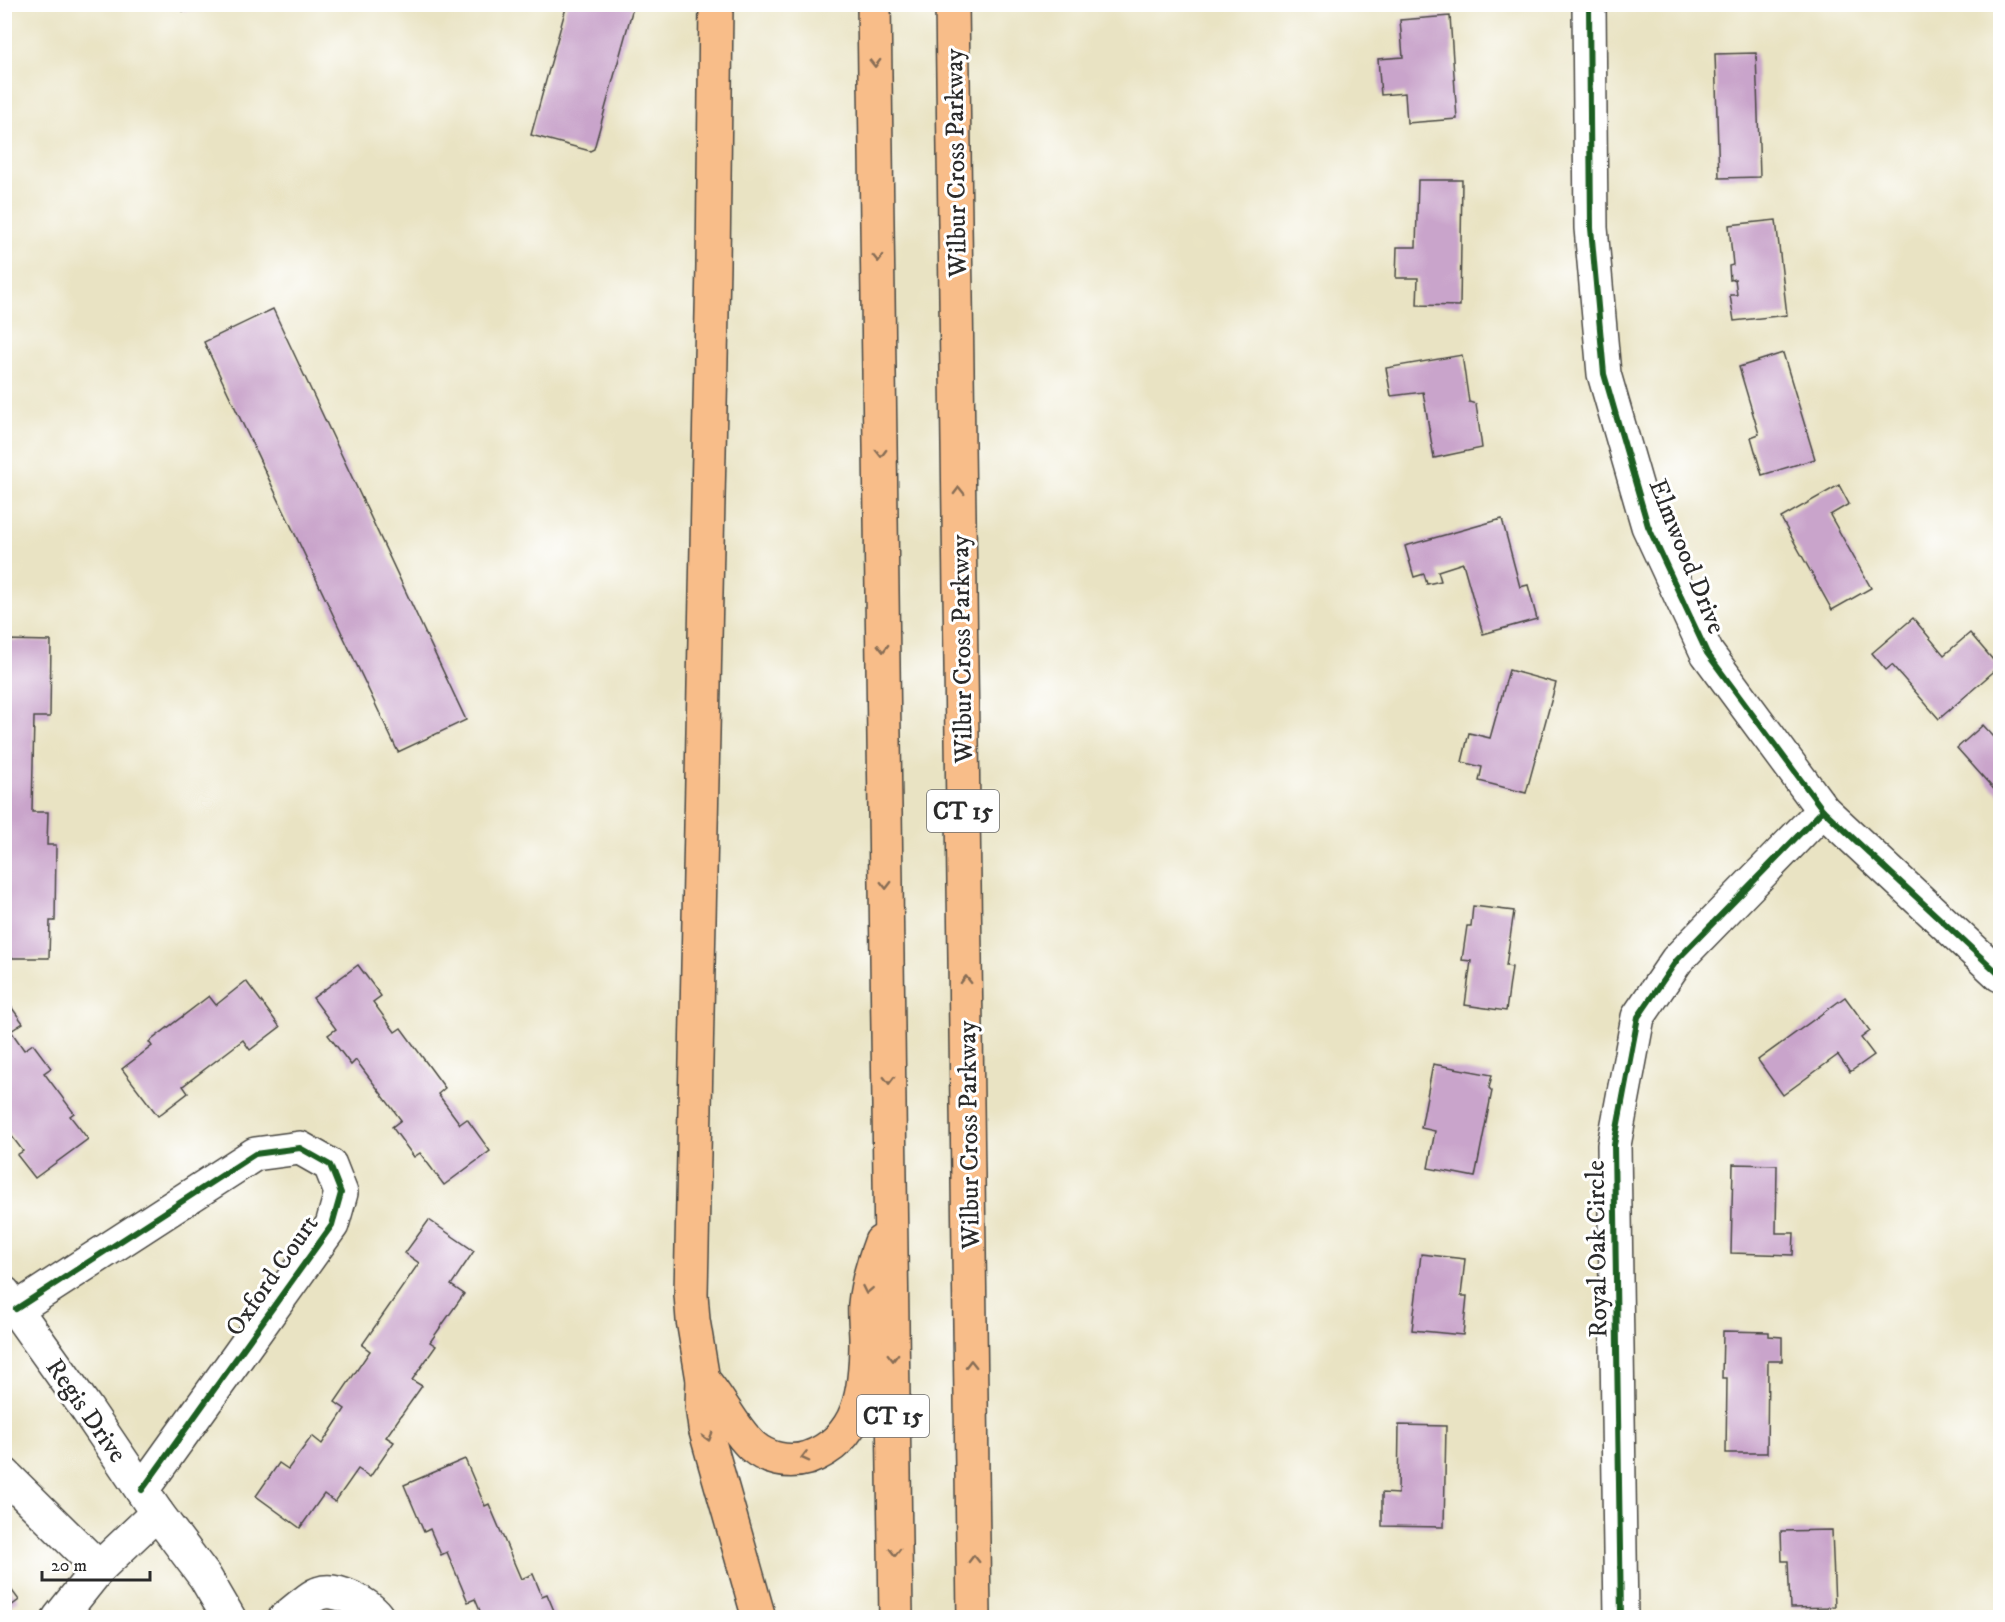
<svg xmlns="http://www.w3.org/2000/svg" width="2005" height="1622" font-family="'IM FELL DW Pica',serif">
	<rect width="100%" height="100%" fill="#fff"/>
	<filter id="ink" filterUnits="userSpaceOnUse"><feTurbulence type="fractalNoise" baseFrequency=".0167" numOctaves="2"/><feDisplacementMap in="SourceGraphic" scale="12" xChannelSelector="R" yChannelSelector="G"/><feConvolveMatrix kernelMatrix="1 2 1 2 8 2 1 2 1" color-interpolation-filters="sRGB"/></filter>
	<filter id="wash" filterUnits="userSpaceOnUse"><feTurbulence type="fractalNoise" baseFrequency=".008" numOctaves="4" result="noise"/><feDisplacementMap in="SourceGraphic" scale="24" xChannelSelector="R" yChannelSelector="G"/><feGaussianBlur stdDeviation="1.35" result="paint"/><feColorMatrix in="noise" values="0 0 0 0 0 0 0 0 0 0 0 0 0 0 0 0 0 1.4 0 .05"/><feComposite in="paint" operator="in"/></filter>
	<g filter="url(#wash)">
		<rect width="100%" height="100%" fill="#e9e3c3"/>
		<g id="blocks">
			<g fill="#c9a4cb">
				<path d="M183,4h50v5l-50,2z"/>
				<path d="M567,4h67l-40,145 -4,2 -59,-16z"/>
				<path d="M1450,16l7,103 -50,4 -2,-30 -24,2 -3,-36 25,-2 -3,-37z"/>
				<path d="M1756,53l4,124 -41,1 -4,-124z"/>
				<path d="M1418,180h44l-2,126 -43,-1 1,-27h-22l1,-31h19z"/>
				<path d="M1776,220l11,95 -53,6 -4,-26h7l-2,-16 -5,1 -1,-14 4,-1 -4,-40z"/>
				<path d="M273,309l193,411 -68,32 -194,-410z"/>
				<path d="M1783,353l32,106 -53,16 -11,-38 8,-3 -20,-67z"/>
				<path d="M1462,355l7,47 7,2 6,44 -48,10 -11,-66 -32,4 -5,-28z"/>
				<path d="M1839,485l10,19 -19,11 41,73 -39,22 -51,-92z"/>
				<path d="M1502,519l18,68 8,-2 9,34 -54,15 -20,-71 -25,8 3,10 -14,3 -3,-10 -10,3 -9,-31z"/>
				<path d="M1913,618l31,37 26,-22 29,34 -60,52 -47,-54 -6,5 -14,-17z"/>
				<path d="M4,640l47,1 -1,76h-16l-2,95h16l-1,33h9l-1,76h-5l-1,37h-45z"/>
				<path d="M1509,670l47,13 -30,110 -47,-12 3,-14 -20,-5 7,-29 21,5z"/>
				<path d="M1983,725l11,12 6,-6v65l-43,-48z"/>
				<path d="M1473,906l41,5 -8,55 6,1 -6,44 -41,-6 6,-44 -9,-1 5,-34h4z"/>
				<path d="M358,965l23,31 -8,6 22,30 6,-4 44,60 -7,6 22,30 7,-5 23,32 -46,34 -24,-32 -6,4 -22,-30 9,-7 -45,-60 -5,5 -23,-30 8,-6 -23,-31z"/>
				<path d="M246,981l34,46 -30,23 -7,-10 -60,46 5,7 -30,23 -36,-47 30,-23 -3,-4 60,-46 7,9z"/>
				<path d="M4,997l19,26 -12,8 13,19 9,-6 18,24 -7,5 30,40 -4,3 18,23 -53,39 -18,-23 6,-4 -19,-25z"/>
				<path d="M1845,997l25,34 -9,7 13,17 -24,17 -12,-17 -55,40 -25,-35z"/>
				<path d="M1433,1064l59,11 -3,13 3,3 -17,86 -47,-9 7,-37 -14,-3z"/>
				<path d="M1733,1164l44,1 -1,68h18l-1,22 -62,-2z"/>
				<path d="M429,1220l45,31 -23,34 13,9 -34,48 6,4 -24,34 10,6 -36,51 8,5 -24,35 -12,-8 -23,33 -11,-8 -24,34 -44,-32 23,-33 9,6 24,-33 10,8 23,-35 -10,-7 35,-51 -8,-6 57,-82 -14,-10z"/>
				<path d="M1421,1254l44,5 -4,37h6l-4,39 -51,-5z"/>
				<path d="M1723,1331l46,1v4l13,1v24h-14l-1,92h-41l1,-75h-5z"/>
				<path d="M1399,1425l47,1 -2,101 -62,-1v-33l16,1z"/>
				<path d="M465,1459l20,47 4,-2 32,75 12,-5 9,22 5,-2 10,24h-74l-8,-19 -7,3 -21,-50 -6,3 -11,-26 -6,3 -20,-47z"/>
				<path d="M1832,1530l3,77 -45,1 -2,-47h-6l-1,-30z"/>
				<path d="M4,1580l15,20 -15,11z"/>
			</g>
		</g>
	</g>
	<g filter="url(#ink)">
		<use href="#blocks" fill-opacity="0" stroke="#484742" stroke-width="1.5"/>
		<g fill="none" stroke-linecap="round" stroke-linejoin="round">
			<defs>
				<g id="street">
					<path d="M1589,4l2,224 13,146 44,152 59,127 116,157 177,165"/>
					<path d="M4,1293l82,115 71,105 48,64 24,41"/>
					<path d="M16,1309l239,-155 45,-6 30,17 11,28 -9,32 -190,265"/>
					<path d="M4,1474l95,94"/>
					<path d="M59,1618l40,-50 58,-55"/>
					<path d="M285,1618c10,-7 25,-22 35,-25 16,-6 49,11 58,25"/>
					<path d="M1621,1618l-7,-473 24,-128 39,-57 146,-150"/>
				</g>
				<g id="highway">
					<path d="M716,4l-3,261 -22,1029 2,26 10,60 -1,26 3,22 54,190"/>
					<path d="M874,4l22,1614"/>
					<path d="M952,4l22,1614"/>
					<path d="M703,1380c18,20 29,47 49,66 15,13 36,18 56,12 53,-19 58,-69 58,-118 0,-12 -2,-24 -1,-36 2,-22 9,-43 16,-62"/>
				</g>
			</defs>
			<use href="#street" stroke="#484742" stroke-width="36"/>
			<use href="#highway" stroke="#484742" stroke-width="36"/>
			<use href="#street" stroke="#fff" stroke-width="33"/>
			<use href="#highway" stroke="#f8bd89" stroke-width="33"/>
			<defs>
				<g id="cycleway">
					<path d="M1589,4l2,224 13,146 44,152 59,127 116,157 177,165"/>
					<path d="M16,1309l239,-155 45,-6 30,17 11,28 -9,32 -190,265"/>
					<path d="M1621,1618l-7,-473 24,-128 39,-57 146,-150"/>
				</g>
			</defs>
			<use href="#cycleway" stroke="#fff" stroke-width="10"/>
			<use href="#cycleway" stroke="#1b5e20" stroke-width="6"/>
		</g>
		<defs><path id="oneway-chevron" d="M-2-3.5L2.5 0L-2 3.5" fill="none" stroke-width="1.6" stroke-linecap="round" stroke-linejoin="round" transform="scale(1.5)"/></defs>
		<g stroke="#876d55">
			<use href="#oneway-chevron" transform="translate(875 63) rotate(89)"/>
			<use href="#oneway-chevron" transform="translate(878 258) rotate(89)"/>
			<use href="#oneway-chevron" transform="translate(881 453) rotate(89)"/>
			<use href="#oneway-chevron" transform="translate(959 491) rotate(-91)"/>
			<use href="#oneway-chevron" transform="translate(883 648) rotate(89)"/>
			<use href="#oneway-chevron" transform="translate(886 885) rotate(89)"/>
			<use href="#oneway-chevron" transform="translate(966 980) rotate(-91)"/>
			<use href="#oneway-chevron" transform="translate(889 1080) rotate(89)"/>
			<use href="#oneway-chevron" transform="translate(867 1290) rotate(101)"/>
			<use href="#oneway-chevron" transform="translate(893 1357) rotate(89)"/>
			<use href="#oneway-chevron" transform="translate(971 1364) rotate(-91)"/>
			<use href="#oneway-chevron" transform="translate(708 1437) rotate(74)"/>
			<use href="#oneway-chevron" transform="translate(805 1457) rotate(166)"/>
			<use href="#oneway-chevron" transform="translate(895 1552) rotate(89)"/>
			<use href="#oneway-chevron" transform="translate(974 1559) rotate(-91)"/>
		</g>
	</g>
	<g text-anchor="middle" stroke-width="6" stroke-linejoin="round" paint-order="stroke">
		<g fill="#fff" stroke="#6b6b6b" stroke-width="1.5">
			<rect x="927" y="790" width="72" height="42" rx="4.5"/>
			<rect x="857" y="1395" width="72" height="42" rx="4.5"/>
		</g>
		<g font-size="24" font-weight="bold" fill="#2b2b2b">
			<text x="963" y="819">CT 15</text>
			<text x="893" y="1424">CT 15</text>
		</g>
		<g font-size="26" fill="#2b2b2b" stroke="#fff">
			<text transform="translate(955 163) rotate(-91)" y="9">Wilbur Cross Parkway</text>
			<text transform="translate(1688 556) rotate(68)" y="9">Elmwood Drive</text>
			<text transform="translate(961 649) rotate(-91)" y="9">Wilbur Cross Parkway</text>
			<text transform="translate(968 1135) rotate(-91)" y="9">Wilbur Cross Parkway</text>
			<text transform="translate(1596 1249) rotate(-91)" y="9">Royal Oak Circle</text>
			<text transform="translate(271 1275) rotate(-55)" y="9">Oxford Court</text>
			<text transform="translate(87 1410) rotate(55)" y="9">Regis Drive</text>
		</g>
	</g>
	<rect width="2005" height="1622" fill="none" stroke="#fff" stroke-width="24"/>
	<path d="M42 1571v9h108v-9" fill="none" stroke="#2b2b2b" stroke-width="3"/>
	<text x="51" y="1571" font-size="18" fill="#2b2b2b" stroke="#ffffff" stroke-width="4.5" paint-order="stroke">20 m</text>
</svg>
